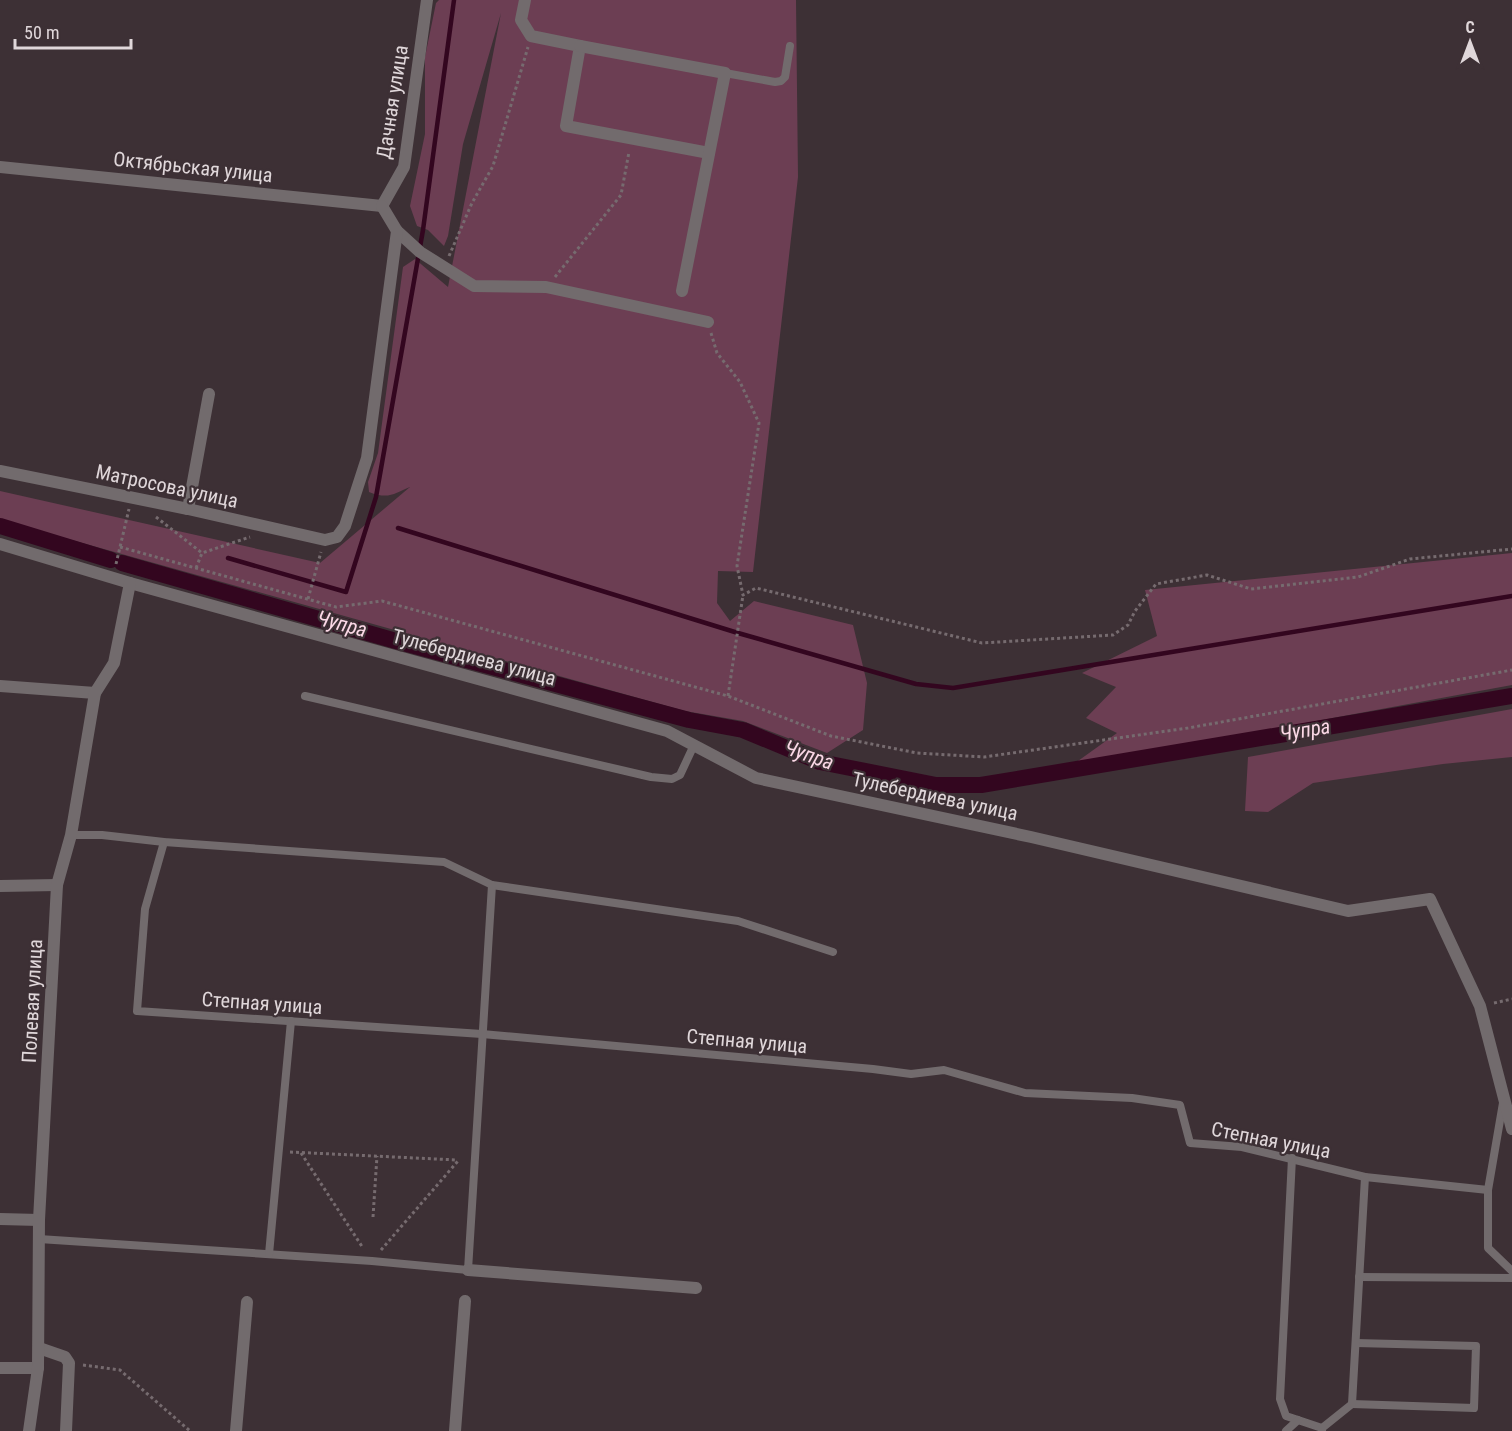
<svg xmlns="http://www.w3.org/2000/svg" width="1512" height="1431" font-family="'Roboto Condensed',sans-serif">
	<rect width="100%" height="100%" fill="#3d3035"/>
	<g fill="#6c3e53">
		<path d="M439,0h357l2,177 -45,395 -35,-1 -1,32 13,18 24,-20 99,24 14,58 -4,47 -36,23 -84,-32 -58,-10 -685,-191v-29l320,72 90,-76c-15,6 -21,13 -41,5l-1,-10 10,-29 25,-186 12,-8 33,28 53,-274 -38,131 -15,92 -4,10 -16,-16 -11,-4 -7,-20 15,-72v-77l11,-54z"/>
		<path d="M1512,553v132l-441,81 46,-33 -31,-15 30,-31 -34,-14 75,-37 -12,-46z"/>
		<path d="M1512,709v48l-69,7 -130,19 -45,29 -23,-1 3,-54z"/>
	</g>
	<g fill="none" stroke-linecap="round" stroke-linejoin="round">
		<g stroke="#33061f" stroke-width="4.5">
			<path d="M398,528l340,105 178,51 37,4 559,-92"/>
			<path d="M228,558l118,34 30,-95 47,-267 31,-230"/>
		</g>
		<g stroke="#33061f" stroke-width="16">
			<path d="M0,526l111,34"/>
			<path d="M122,563l274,78 293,79 54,10 77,32 116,23h45l531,-89"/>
		</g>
		<g stroke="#766b6f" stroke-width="3" stroke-dasharray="3 3" stroke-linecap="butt">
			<path d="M449,256l23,-53 21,-37 35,-119"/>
			<path d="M555,277l66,-82 8,-43"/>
			<path d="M711,333l6,20 23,29 19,41 -22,143 6,29 13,-7 226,55 131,-8 15,-10 7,-14 21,-27 51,-9 44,14 107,-12 52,-18 102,-10"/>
			<path d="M156,517l46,36"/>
			<path d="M120,547l216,60 46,-6 346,95 103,40 86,17 67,4 204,-29 324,-58"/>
			<path d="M116,564l13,-55"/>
			<path d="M196,568l6,-15 48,-16"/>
			<path d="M308,599l13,-47"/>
			<path d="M728,696l15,-101"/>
			<path d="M1494,1003l18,-4"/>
			<path d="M290,1152l167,8"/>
			<path d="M301,1153l62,95"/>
			<path d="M373,1217l4,-61"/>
			<path d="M381,1250l77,-89"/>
			<path d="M83,1365l37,5 70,61"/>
		</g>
		<g stroke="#726b6d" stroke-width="8">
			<path d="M725,73l50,9 6,-1 4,-4 5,-31"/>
			<path d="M305,696l346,81 21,2 8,-4 14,-30"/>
			<path d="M164,842l-19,67 -8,102 345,23 391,35 38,5 33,-4 81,23 107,5 48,7 10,38 52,4 123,30 123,13"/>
			<path d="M492,885l246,36 95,31"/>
			<path d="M1503,1103l-15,87v58l24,23"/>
			<path d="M1292,1158l-12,241 6,17 36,12"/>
			<path d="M39,1239l333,22 96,9 24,-385 -48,-23 -280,-20 -62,-7h-31"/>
			<path d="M269,1254l22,-233"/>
			<path d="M1359,1277l153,1"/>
			<path d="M1352,1404l122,4 2,-62 -120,-3"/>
			<path d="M1286,1431l12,-11"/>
			<path d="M1322,1431v-3l30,-24 13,-227"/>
		</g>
		<path stroke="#726b6d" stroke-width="12" d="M468,1270l228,18"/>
		<g stroke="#726b6d" stroke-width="12">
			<path d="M525,0l-4,20 10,16 49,10 -14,80 143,27"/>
			<path d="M580,46l145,27 -43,218"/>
			<path d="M0,167l382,39"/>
			<path d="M382,206l22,-39 23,-167"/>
			<path d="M397,231l23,21 54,34 72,1 162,35"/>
			<path d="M0,471l188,38 137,31 12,-3 8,-11 22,-68 30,-227 -15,-25"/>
			<path d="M188,509l21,-115"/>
			<path d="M0,544l130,39 537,148 89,47 275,59 317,74 82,-12 50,107 32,123"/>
			<path d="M0,686l95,7"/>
			<path d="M0,886l57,-1"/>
			<path d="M0,1219l39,1"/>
			<path d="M39,1348l26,9 4,6 -3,68"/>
			<path d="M0,1368h38"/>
			<path d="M29,1431l9,-63 1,-148 18,-335 14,-50 24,-142 19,-30 16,-80"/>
			<path d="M236,1431l11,-129"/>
			<path d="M455,1431l10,-130"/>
		</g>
	</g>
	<g text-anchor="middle" stroke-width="4.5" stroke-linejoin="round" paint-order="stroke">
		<g font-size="20" fill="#e0d7da" stroke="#3d3035">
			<text transform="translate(392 102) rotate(-81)" y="7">Дачная улица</text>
			<text transform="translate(193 167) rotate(6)" y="7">Октябрьская улица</text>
			<text transform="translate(167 486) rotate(12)" y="7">Матросова улица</text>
			<text transform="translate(474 657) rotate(15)" y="7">Тулебердиева улица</text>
			<text transform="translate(935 796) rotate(12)" y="7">Тулебердиева улица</text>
			<text transform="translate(32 1001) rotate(-87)" y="7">Полевая улица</text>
			<text transform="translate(262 1003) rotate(4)" y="7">Степная улица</text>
			<text transform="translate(747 1041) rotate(5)" y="7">Степная улица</text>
			<text transform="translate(1271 1140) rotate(11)" y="7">Степная улица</text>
		</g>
		<g font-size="21" font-style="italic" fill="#fbd8e6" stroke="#3d3035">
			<text transform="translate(342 624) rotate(15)" y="7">Чупра</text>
			<text transform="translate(1305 730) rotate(-9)" y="7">Чупра</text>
			<text transform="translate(809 755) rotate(19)" y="7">Чупра</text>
		</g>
	</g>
	<g transform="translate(1470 42)" stroke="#3d3035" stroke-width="4.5" paint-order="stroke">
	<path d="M0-4.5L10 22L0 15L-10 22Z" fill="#e0d7da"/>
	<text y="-9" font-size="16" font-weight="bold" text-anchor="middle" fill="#e0d7da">С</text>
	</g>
	<path d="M15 39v9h116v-9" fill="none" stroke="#e0d7da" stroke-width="3"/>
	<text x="24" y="39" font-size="18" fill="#e0d7da" stroke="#3d3035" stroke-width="4.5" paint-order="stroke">50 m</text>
</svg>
